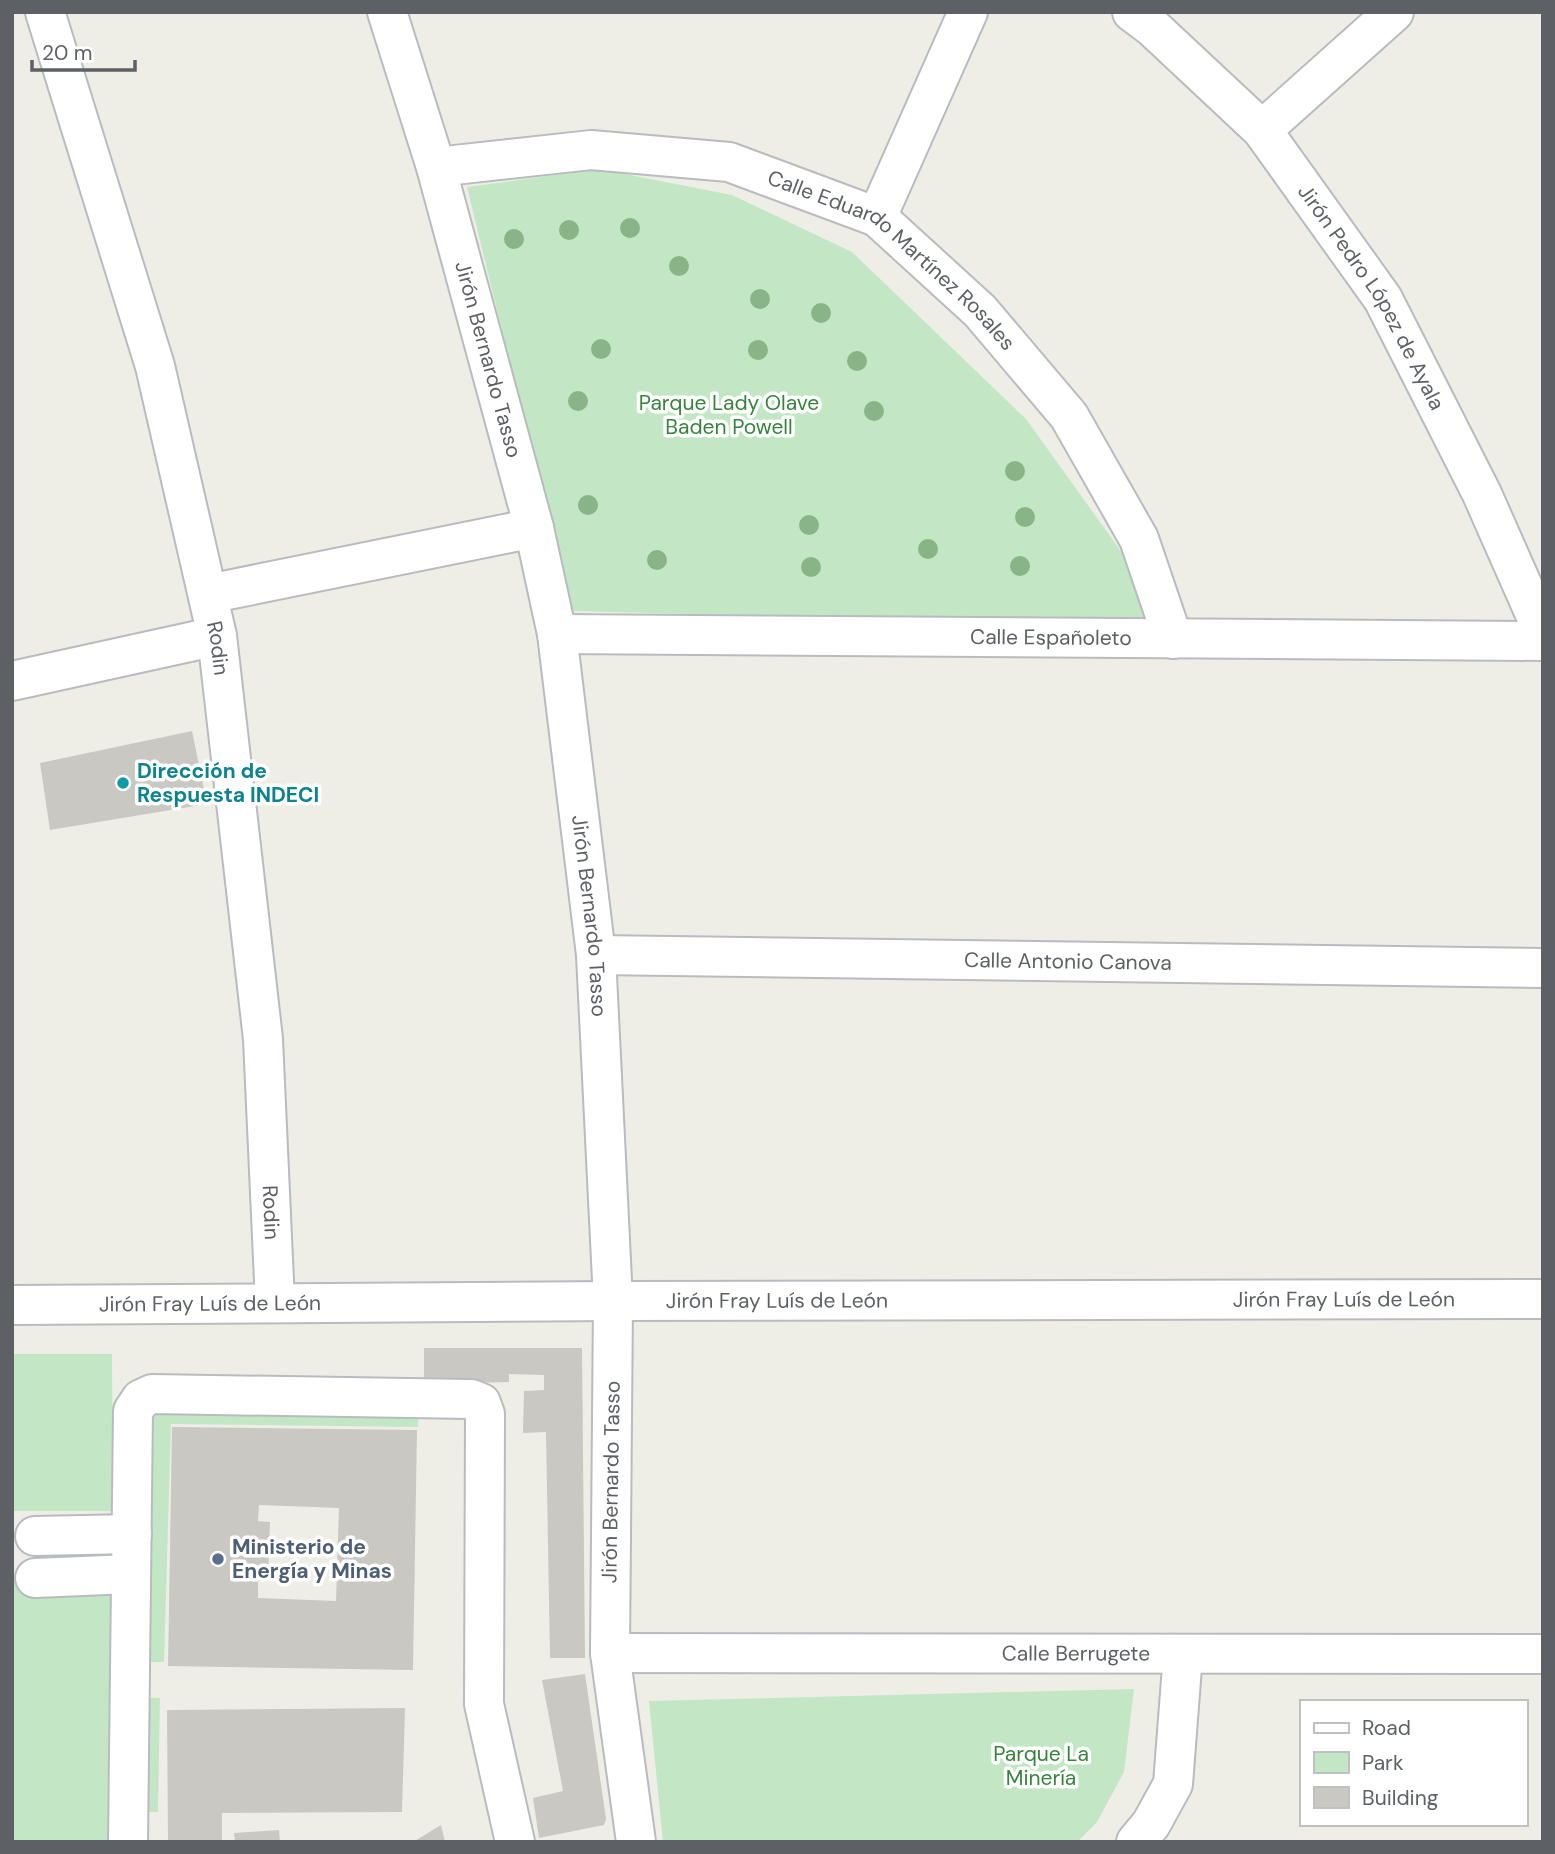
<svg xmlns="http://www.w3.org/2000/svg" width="1555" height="1854" font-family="'DM Sans',sans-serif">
	<rect width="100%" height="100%" fill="#efeee6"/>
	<g fill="#c3e7c4">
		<path d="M599,169l133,26 120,57 174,167 102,142 25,64 -583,-14 -103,-424z"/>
		<path d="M12,1354h100l1,157h-101z"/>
		<path d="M143,1394l276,3 -1,30 -247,-3 -7,238h-27z"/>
		<path d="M12,1577l101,1 -2,264h-99z"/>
		<path d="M1134,1689l-10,83 -27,50 -20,20h-414l-14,-141z"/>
		<path d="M137,1697l23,1 -2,114h-23z"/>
	</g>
	<g fill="#cac8c3" fill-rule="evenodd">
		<path d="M192,731l15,73 -157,26 -10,-67z"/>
		<path d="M424,1348h158l3,310h-35l-4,-226 -23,1 1,-42 20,-1v-15l-35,-1v8l-85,2z"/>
		<path d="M172,1427l245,3 -4,240 -245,-4zM259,1505l80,3 -3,93 -78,-3v-17h10l2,-59 -12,-1z"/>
		<path d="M585,1674l21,145 -2,6 -65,13 -6,-40 30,-7 -21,-111z"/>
		<path d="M405,1708l-3,104 -180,1v29h-54l-1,-132z"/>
		<path d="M441,1825l4,17h-32z"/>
		<path d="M279,1830l1,12h-45l-1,-9z"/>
	</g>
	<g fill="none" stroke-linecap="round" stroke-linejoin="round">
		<defs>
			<g id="minor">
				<path id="s1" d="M45,12l110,354 62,270 46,403 12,264"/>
				<path id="s2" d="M387,12l49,155 98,361 23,106 39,321 17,346 -3,352 26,189"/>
				<path id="s3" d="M1132,12l20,15 110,103 121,169 99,195 61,138"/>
				<path d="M1262,130l132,-118"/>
				<path id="s4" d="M436,167l155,-17 138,12 148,55 103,94 89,105 70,123 34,100"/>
				<path d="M877,217l91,-205"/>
				<path d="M208,594l326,-66"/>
				<path id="s5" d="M557,634l986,7"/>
				<path d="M12,681l205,-45"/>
				<path id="s6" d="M596,955l947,13"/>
				<path id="s7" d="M12,1305l601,-4 930,-2"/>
				<path d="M35,1536l97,-2"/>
				<path d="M35,1578l96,-4"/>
				<path id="s8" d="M610,1653l933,1"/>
				<path d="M128,1842l5,-431 8,-12 11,-5 319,5 10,4 4,11 -1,290 31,138"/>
				<path d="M1136,1842l15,-18 22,-40 10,-130"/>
			</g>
		</defs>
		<use href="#minor" stroke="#b8bbbf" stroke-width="42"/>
		<use href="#minor" stroke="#fff" stroke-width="38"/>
	</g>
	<g fill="#89b488">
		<circle cx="630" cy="228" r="10"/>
		<circle cx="569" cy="230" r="10"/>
		<circle cx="514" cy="239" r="10"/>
		<circle cx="679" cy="266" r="10"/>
		<circle cx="760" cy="299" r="10"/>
		<circle cx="821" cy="313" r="10"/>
		<circle cx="601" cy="349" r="10"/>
		<circle cx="758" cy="350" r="10"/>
		<circle cx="857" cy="361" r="10"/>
		<circle cx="578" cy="401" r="10"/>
		<circle cx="874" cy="411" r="10"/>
		<circle cx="1015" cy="471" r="10"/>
		<circle cx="588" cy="505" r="10"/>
		<circle cx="1025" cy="517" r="10"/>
		<circle cx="809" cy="525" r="10"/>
		<circle cx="928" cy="549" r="10"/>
		<circle cx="657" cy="560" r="10"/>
		<circle cx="1020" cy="566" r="10"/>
		<circle cx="811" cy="567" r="10"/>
	</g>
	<circle fill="#0f9aa8" stroke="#fff" stroke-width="2.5" cx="123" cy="783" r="7"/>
	<circle fill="#5c6f8a" stroke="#fff" stroke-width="2.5" cx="218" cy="1559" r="7"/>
	<g text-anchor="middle" stroke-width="7" stroke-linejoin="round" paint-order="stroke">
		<g font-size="21" fill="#5d6166" stroke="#fff">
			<text dy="7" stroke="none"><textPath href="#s4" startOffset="488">Calle Eduardo Martínez Rosales</textPath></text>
			<text dy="7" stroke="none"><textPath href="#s3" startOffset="376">Jirón Pedro López de Ayala</textPath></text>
			<text dy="7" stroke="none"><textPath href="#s2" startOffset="362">Jirón Bernardo Tasso</textPath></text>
			<text dy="7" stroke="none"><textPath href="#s5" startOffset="494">Calle Españoleto</textPath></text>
			<text dy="7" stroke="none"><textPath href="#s1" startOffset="660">Rodin</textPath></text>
			<text dy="7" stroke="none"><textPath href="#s2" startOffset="929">Jirón Bernardo Tasso</textPath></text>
			<text dy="7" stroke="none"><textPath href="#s6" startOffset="472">Calle Antonio Canova</textPath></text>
			<text dy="7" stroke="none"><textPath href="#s1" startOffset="1227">Rodin</textPath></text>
			<text dy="7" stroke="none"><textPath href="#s7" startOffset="1332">Jirón Fray Luís de León</textPath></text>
			<text dy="7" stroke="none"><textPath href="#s7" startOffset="765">Jirón Fray Luís de León</textPath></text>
			<text dy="7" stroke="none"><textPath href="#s7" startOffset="198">Jirón Fray Luís de León</textPath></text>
			<text transform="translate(611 1482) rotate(-89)" y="7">Jirón Bernardo Tasso</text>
			<text dy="7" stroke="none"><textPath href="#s8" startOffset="466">Calle Berrugete</textPath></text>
		</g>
		<g font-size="21" fill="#36843c" stroke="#fff">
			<text x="729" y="410">Parque Lady Olave<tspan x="729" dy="24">Baden Powell</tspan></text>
			<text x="1041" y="1761">Parque La<tspan x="1041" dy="24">Minería</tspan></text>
		</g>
		<g font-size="21" font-weight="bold" fill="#0d838f" stroke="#fff" text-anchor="start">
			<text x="137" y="778">Dirección de<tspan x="137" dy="24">Respuesta INDECI</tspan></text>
		</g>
		<g font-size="21" font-weight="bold" fill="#4e5e75" stroke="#fff" text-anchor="start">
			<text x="232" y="1554">Ministerio de<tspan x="232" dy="24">Energía y Minas</tspan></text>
		</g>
	</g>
	<rect width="1555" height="1854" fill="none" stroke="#5d6166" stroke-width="28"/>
	<rect x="1300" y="1700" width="228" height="126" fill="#ffffff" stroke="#bec0c2" stroke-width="2"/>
	<rect x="1314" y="1723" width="35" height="10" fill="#ffffff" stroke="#bec0c2" stroke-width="2"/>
	<text x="1362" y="1735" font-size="21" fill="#5d6166">Road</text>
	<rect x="1314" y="1752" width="35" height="21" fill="#c3e7c4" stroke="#bec0c2" stroke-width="2"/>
	<text x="1362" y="1770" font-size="21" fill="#5d6166">Park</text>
	<rect x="1314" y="1787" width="35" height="21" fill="#cac8c3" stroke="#bec0c2" stroke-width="2"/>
	<text x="1362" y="1805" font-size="21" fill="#5d6166">Building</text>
	<path d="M32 60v10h103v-10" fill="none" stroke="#5d6166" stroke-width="3.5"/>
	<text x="42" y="60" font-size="21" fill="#5d6166" stroke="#ffffff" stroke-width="5" paint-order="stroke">20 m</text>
</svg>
